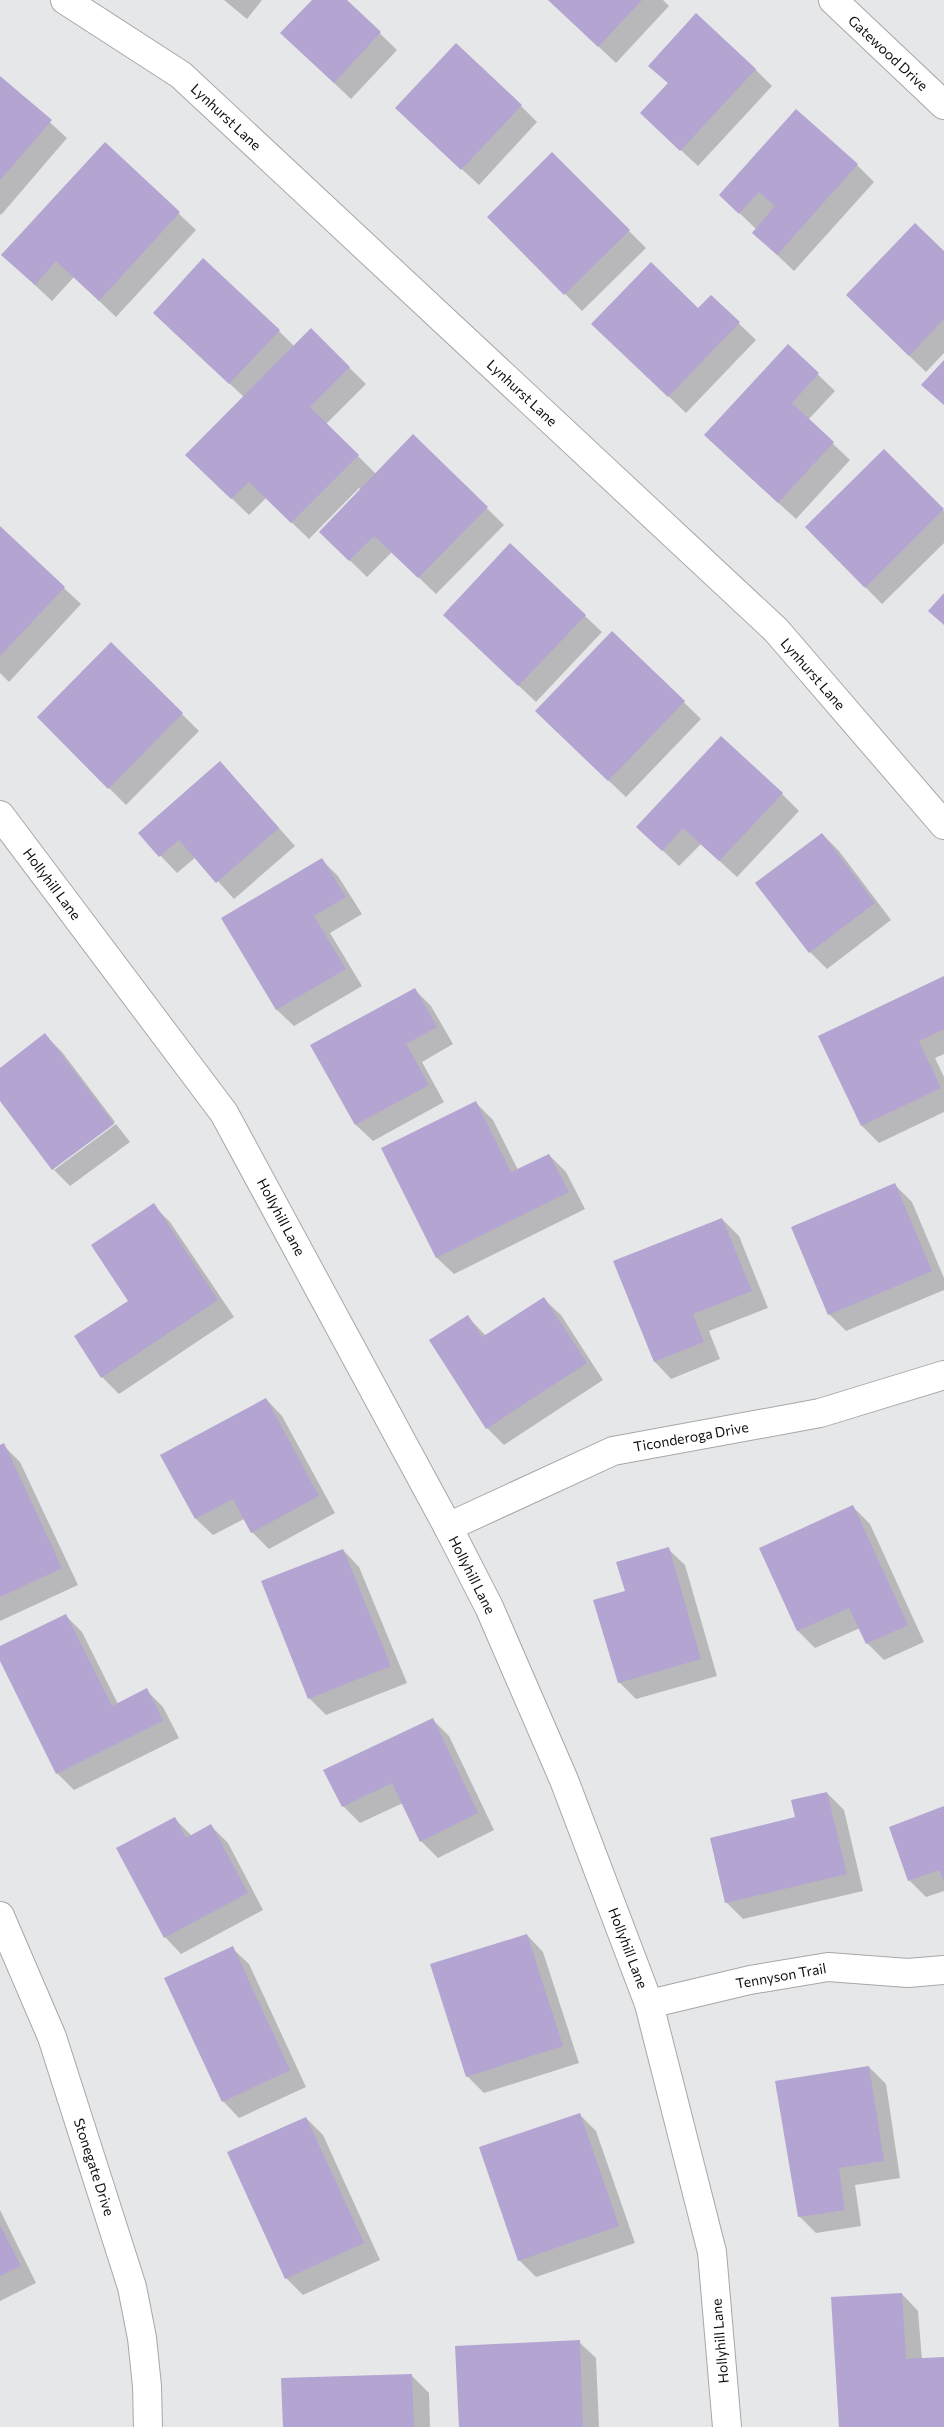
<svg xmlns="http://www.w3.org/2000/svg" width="944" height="2427" font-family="Commissioner,sans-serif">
	<rect width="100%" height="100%" fill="#e6e7e9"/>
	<g fill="#0003">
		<path d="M224,0h38l-15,19z"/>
		<path d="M313,0h32l52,50 -46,49 -52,-49z"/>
		<path d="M549,0h114l6,6 -53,57z"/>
		<path d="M649,66l106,3 17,17 -74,80 -39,-36 10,-46z"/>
		<path d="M0,77l67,61 -66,77 -1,-1z"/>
		<path d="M521,106l16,16 -58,63 -65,-60z"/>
		<path d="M105,144l91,86 -80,87 -42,-40 -22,24 -49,-46z"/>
		<path d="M552,154l94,94 -64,63 -93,-94z"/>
		<path d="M857,165l17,17 -80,89 -41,-39 3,-3 -35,-34z"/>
		<path d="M944,253v100l-18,19 -62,-60z"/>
		<path d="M711,297l45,43 -70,73 -76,-73 88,-30z"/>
		<path d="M171,329l108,2 15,15 17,-16 55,54 -40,40 50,50 37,-38 91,89 -68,69 -44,-42 -25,25 -30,-29 24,-58 -2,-2 -50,51 -43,-41 -17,17 -45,-43 40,-75z"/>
		<path d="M788,346l47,45 -27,29 42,40 -54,59 -73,-67z"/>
		<path d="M884,451l60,60v32l-62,61 -76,-77z"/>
		<path d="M0,528l81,76 -72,78 -9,-9z"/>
		<path d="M585,616l17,16 -66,70 -75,-71z"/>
		<path d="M612,632l89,87 -75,78 -73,-69z"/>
		<path d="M111,644l88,87 -73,74 -88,-88z"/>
		<path d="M220,762l75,84 -61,53 -38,-42 -19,16 -38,-40z"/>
		<path d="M782,794l17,17 -62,66 -36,-33 -22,22 -41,-39z"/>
		<path d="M822,834l17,17 52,69 -64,49 -17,-17z"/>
		<path d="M321,859l17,17 24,38 -32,19 32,53 -68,40 -17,-16 -54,-92z"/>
		<path d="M944,977v77l-9,4 9,19v35l-65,31 -17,-17 -42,-90z"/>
		<path d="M414,989l17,17 22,38 -31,18 22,40 -71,39 -17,-16 -44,-79z"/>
		<path d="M45,1035l17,17 53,70 -61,46v2l-54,-71v-30z"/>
		<path d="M476,1103l17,17 25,50 31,-15 17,17 19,37 -131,65 -17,-16z"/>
		<path d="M116,1124l14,18 -60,44 -16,-16z"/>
		<path d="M895,1185l17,17 32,76v12l-98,41 -17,-17z"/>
		<path d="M153,1205l17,17 64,95 -115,77 -17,-17 28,-76z"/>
		<path d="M722,1219l17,17 29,72 -59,23 11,28 -49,20 -16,-17 -40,-101z"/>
		<path d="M544,1299l17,16 42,65 -99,65 -17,-17 -19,-111 18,19z"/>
		<path d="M266,1399l16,17 53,97 -66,36 -17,-17 -8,-13 -31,16 -17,-16 -34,-64z"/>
		<path d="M3,1445l17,17 58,123 -78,36v-175z"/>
		<path d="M853,1507l17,17 54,118 -40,18 -17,-17 -7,-15 -45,20 -17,-17 -38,-82z"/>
		<path d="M668,1549l17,16 32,111 -81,23 -17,-17 7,-91z"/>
		<path d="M343,1550l16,17 48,116 -81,32 -17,-17z"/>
		<path d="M65,1615l17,17 36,72 28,-14 17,17 16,31 -105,52 -17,-17 -57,-115v-11z"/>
		<path d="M432,1719l17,17 45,94 -56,28 -17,-17 -18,-38 -43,20 -17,-17z"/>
		<path d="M827,1793l17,17 19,81 -120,28 -17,-17 71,-84z"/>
		<path d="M944,1807v84l-18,6 -17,-17z"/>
		<path d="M175,1819l17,17 19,-10 17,17 35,67 -82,44 -16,-17z"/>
		<path d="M527,1935l16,17 36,111 -95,30 -17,-17z"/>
		<path d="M232,1948l17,16 57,123 -67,31 -16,-17z"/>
		<path d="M869,2067l17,17 14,94 -45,7 6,41 -45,7 -17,-17z"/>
		<path d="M579,2114l17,17 39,112 -99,34 -17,-17z"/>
		<path d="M306,2118l17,17 57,125 -77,35 -17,-17z"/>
		<path d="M0,2210l36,73 -36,18z"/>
		<path d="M902,2294l16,17 4,49 22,-2v69h-104z"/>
		<path d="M579,2342l17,16 3,69h-138z"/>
		<path d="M412,2376l17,17 1,34h-146z"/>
	</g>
	<g fill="#b3a4d1">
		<path d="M312,0h35l34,32 -47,51 -54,-50z"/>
		<path d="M548,0h94l-44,47z"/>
		<path d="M696,13l60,56 -76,82 -40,-38 28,-30 -20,-17z"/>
		<path d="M456,43l66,62 -61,65 -66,-62z"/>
		<path d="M0,76l52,44 -52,60z"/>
		<path d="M796,109l62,55 -81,91 -25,-22 23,-27 -16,-14 -20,22 -20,-19z"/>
		<path d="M105,142l75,70 -81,89 -43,-40 -21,24 -34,-30z"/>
		<path d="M552,152l78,78 -66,65 -77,-78z"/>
		<path d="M915,223l29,28v68l-35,37 -63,-61z"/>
		<path d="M203,258l77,72 -51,54 -76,-71z"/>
		<path d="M651,262l47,46 13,-13 29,27 -72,75 -77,-73z"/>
		<path d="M311,328l39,39 -40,40 49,48 -68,68 -42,-41 -18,17 -46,-44z"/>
		<path d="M788,344l31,29 -27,30 42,39 -56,61 -74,-68z"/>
		<path d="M944,360v45l-23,-20z"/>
		<path d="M413,434l75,73 -70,71 -44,-42 -25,25 -30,-29z"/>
		<path d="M884,449l60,60 -79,79 -60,-61z"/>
		<path d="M0,526l65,61 -65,69z"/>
		<path d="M510,543l76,72 -68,71 -75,-71z"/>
		<path d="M944,593v32l-16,-14z"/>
		<path d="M612,631l73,70 -77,80 -73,-70z"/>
		<path d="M111,642l72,71 -75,76 -71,-72z"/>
		<path d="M721,736l62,57 -64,68 -36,-33 -21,23 -26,-24z"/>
		<path d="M220,761l59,67 -63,55 -37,-43 -20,17 -21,-24z"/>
		<path d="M822,833l53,70 -66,50 -54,-70z"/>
		<path d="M322,858l24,39 -32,19 32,53 -70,41 -55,-92z"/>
		<path d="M944,976v53l-25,12 22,47 -80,38 -43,-90z"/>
		<path d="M415,988l22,39 -31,17 23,41 -74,40 -45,-80z"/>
		<path d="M45,1033l69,91 -62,46 -52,-69v-33z"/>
		<path d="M476,1101l35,71 38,-18 20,38 -133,66 -55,-110z"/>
		<path d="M895,1183l37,88 -104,44 -37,-88z"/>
		<path d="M154,1203l64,97 -117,78 -27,-42 54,-35 -37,-56z"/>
		<path d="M722,1218l30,73 -59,23 11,28 -50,20 -41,-101z"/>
		<path d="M544,1297l43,66 -101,66 -57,-89 39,-25 14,22z"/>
		<path d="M266,1398l53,98 -68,37 -18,-34 -38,20 -35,-64z"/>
		<path d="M4,1443l58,125 -62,29v-152z"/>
		<path d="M853,1505l55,120 -42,19 -17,-36 -52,23 -38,-83z"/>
		<path d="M669,1547l32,112 -83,24 -25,-83 32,-9 -9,-29z"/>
		<path d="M343,1549l48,117 -83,33 -47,-118z"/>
		<path d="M66,1614l46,92 35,-18 16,33 -107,53 -56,-113v-15z"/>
		<path d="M433,1718l45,95 -58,29 -28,-59 -50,24 -19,-37z"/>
		<path d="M827,1792l20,82 -122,29 -15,-65 85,-21 -4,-17z"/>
		<path d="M944,1806v75l-5,-11 -31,11 -19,-54z"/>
		<path d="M175,1817l11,21 25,-14 37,69 -84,45 -48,-90z"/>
		<path d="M527,1934l36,112 -97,31 -36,-113z"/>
		<path d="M233,1946l57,124 -68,32 -58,-124z"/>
		<path d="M869,2066l15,95 -45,7 6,42 -47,7 -23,-136z"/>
		<path d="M580,2113l39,113 -101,35 -39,-114z"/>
		<path d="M306,2117l58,126 -79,36 -58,-127z"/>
		<path d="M0,2225l21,41 -21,10z"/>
		<path d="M902,2293l4,66 38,-2v70h-105l-8,-130z"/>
		<path d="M580,2340l3,87h-124l-4,-81z"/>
		<path d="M412,2374l2,53h-131l-2,-49z"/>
	</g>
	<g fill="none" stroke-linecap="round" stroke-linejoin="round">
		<defs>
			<g id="minor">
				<path d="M65,0l116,75 595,555 168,195"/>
				<path d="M833,0l111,105"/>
				<path d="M0,815l224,298 224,414 41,80 75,173 85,224 63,248 15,175"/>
				<path d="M448,1527l165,-76 207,-38 124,-38"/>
				<path d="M0,1916l52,121 80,250 10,51 5,48 1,41"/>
				<path d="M649,2004l101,-24 78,-13 80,6 36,-3"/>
			</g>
		</defs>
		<use href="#minor" stroke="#a6a7a8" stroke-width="30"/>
		<use href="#minor" stroke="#fff" stroke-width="28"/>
	</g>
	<g text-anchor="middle" stroke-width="4" stroke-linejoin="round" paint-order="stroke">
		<g font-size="14" fill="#0f0f10" stroke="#fff">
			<text transform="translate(888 53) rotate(43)" y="5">Gatewood Drive</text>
			<text transform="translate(226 117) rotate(43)" y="5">Lynhurst Lane</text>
			<text transform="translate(522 393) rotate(43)" y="5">Lynhurst Lane</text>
			<text transform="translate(813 674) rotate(49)" y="5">Lynhurst Lane</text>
			<text transform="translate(52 884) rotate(53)" y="5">Hollyhill Lane</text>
			<text transform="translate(281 1217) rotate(62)" y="5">Hollyhill Lane</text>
			<text transform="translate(691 1437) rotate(-10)" y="5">Ticonderoga Drive</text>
			<text transform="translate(472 1575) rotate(63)" y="5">Hollyhill Lane</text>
			<text transform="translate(628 1948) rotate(69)" y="5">Hollyhill Lane</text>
			<text transform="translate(781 1976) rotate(-10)" y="5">Tennyson Trail</text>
			<text transform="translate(94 2167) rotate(72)" y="5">Stonegate Drive</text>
			<text transform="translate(720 2341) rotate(-95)" y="5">Hollyhill Lane</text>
		</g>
	</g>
</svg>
